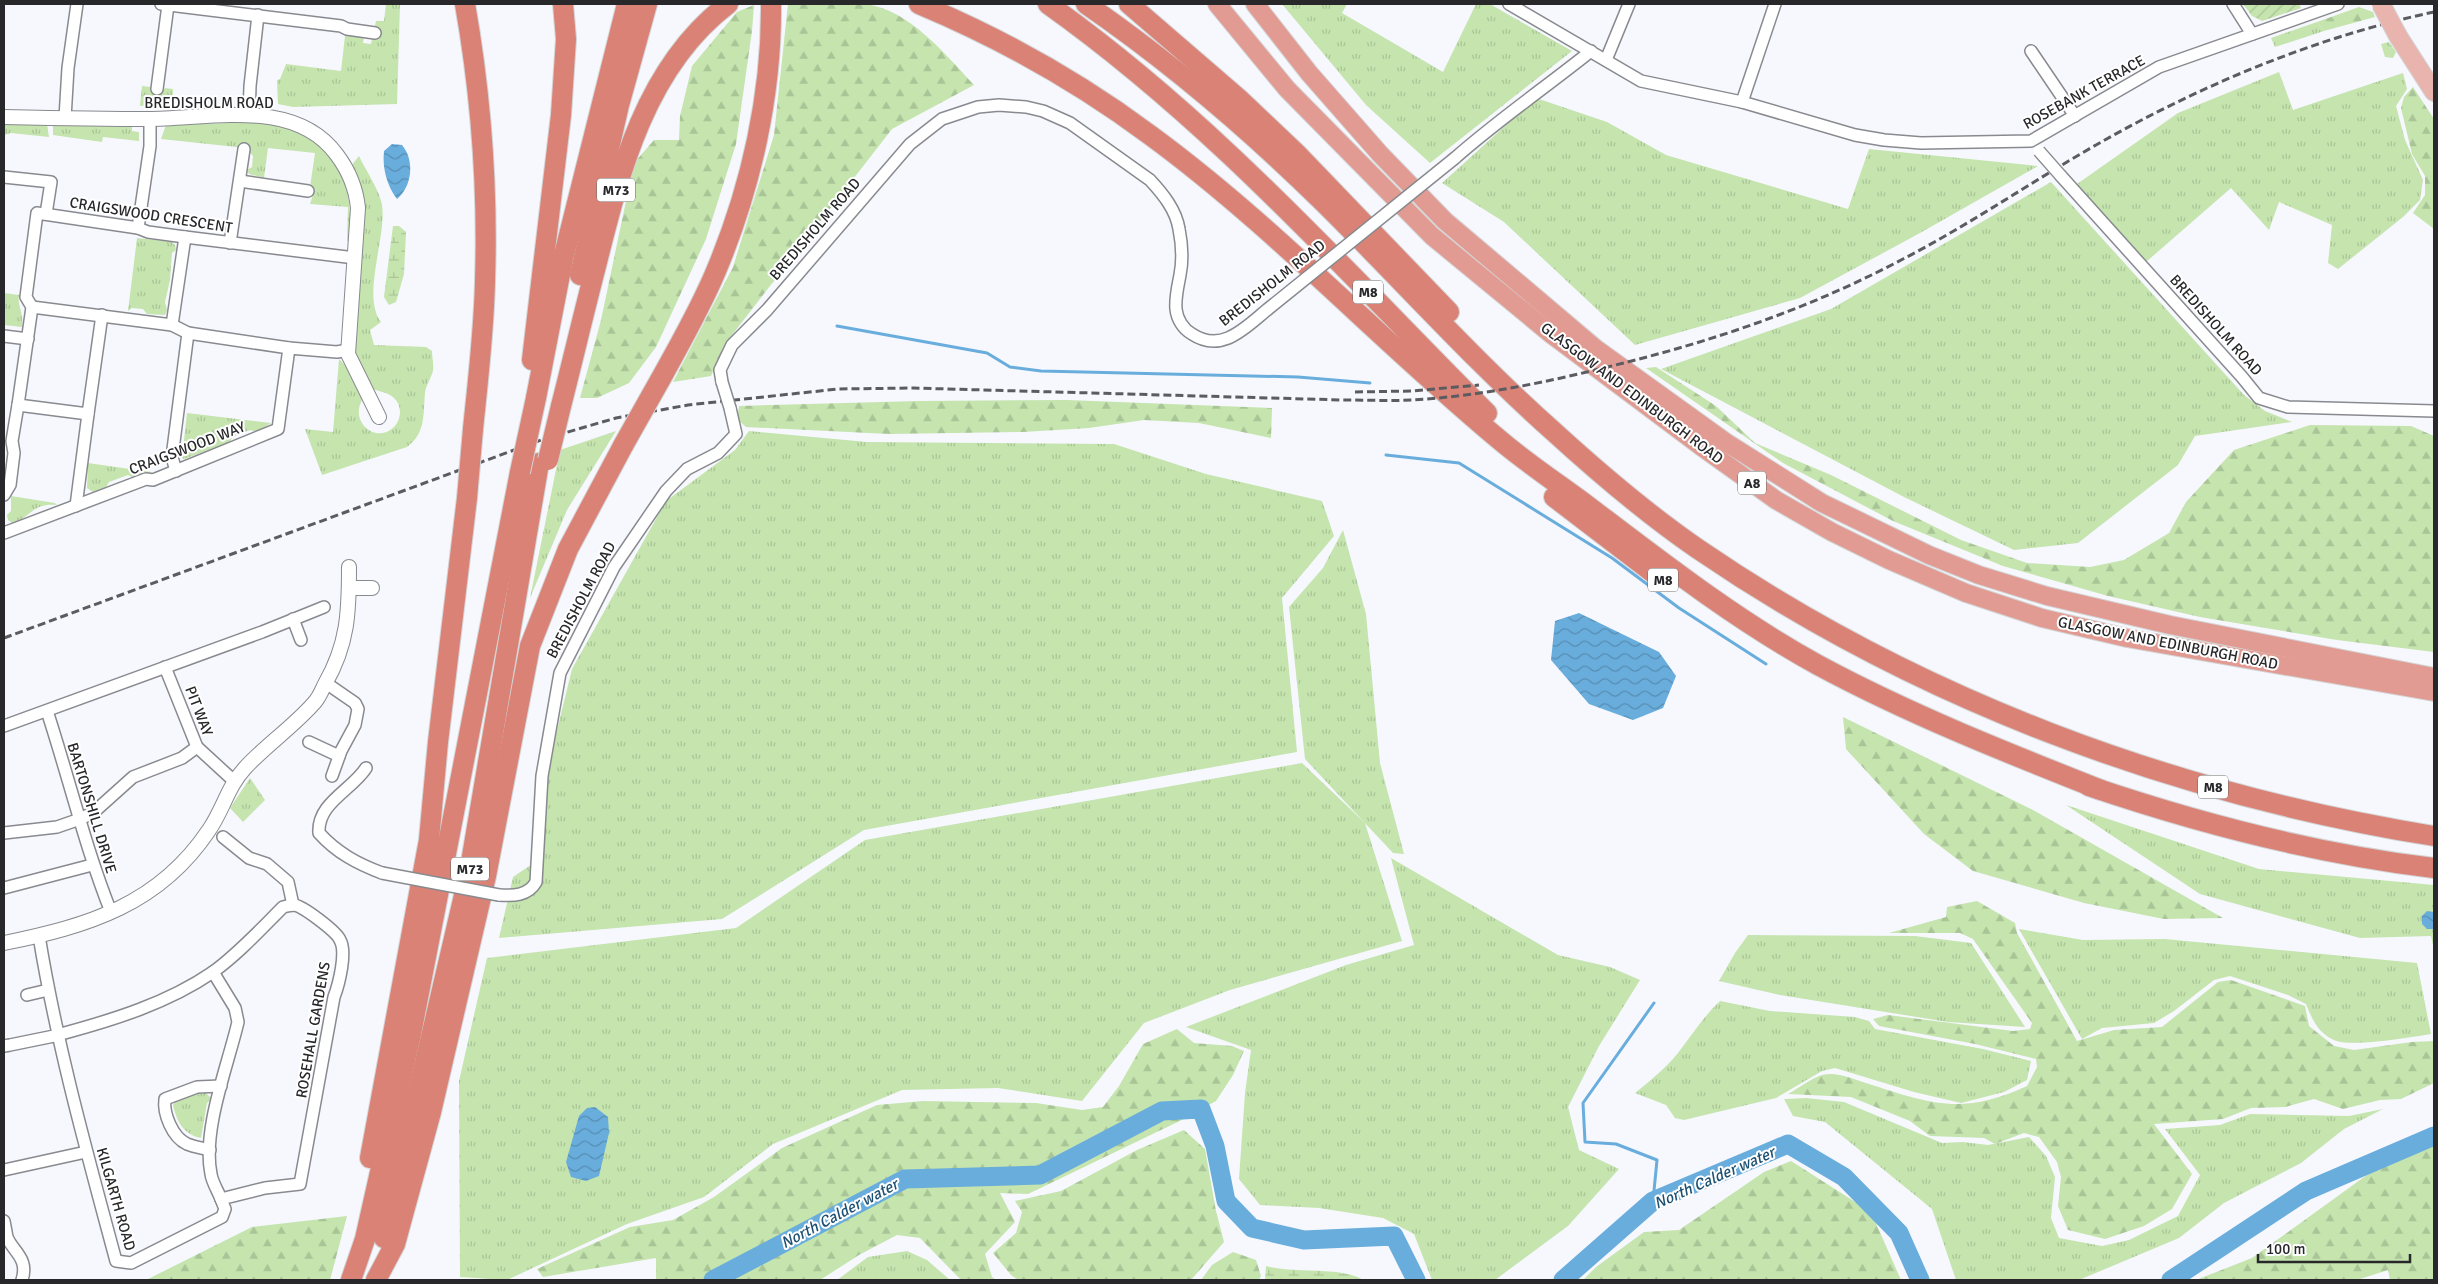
<svg xmlns="http://www.w3.org/2000/svg" width="2438" height="1284" font-family="Signika,sans-serif">
	<defs>
		<pattern id="grass-tufts" width="24" height="20" patternUnits="userSpaceOnUse" patternTransform="scale(1.25)"><rect width="24" height="20" fill="#c5e4ae"/><path d="M3 7l-1-3M5 7V3M7 7l1-3M15 17l-1-3M17 17v-4M19 17l1-3" fill="none" stroke="#a9c496"/></pattern>
		<pattern id="forest-firs" width="22" height="20" patternUnits="userSpaceOnUse" patternTransform="scale(1.25)"><rect width="22" height="20" fill="#c5e4ae"/><path d="M5 1l3.5 6h-7zM16 11l3.5 6h-7z" fill="#a9c496"/></pattern>
		<pattern id="wetland-marsh" width="20" height="14" patternUnits="userSpaceOnUse" patternTransform="scale(1.25)"><rect width="20" height="14" fill="#c5e4ae"/><path d="M1 5h8M5 5V1M11 12h8M15 12V8" fill="none" stroke="#a9c496"/></pattern>
		<pattern id="garden-furrows" width="10" height="10" patternUnits="userSpaceOnUse" patternTransform="scale(1.25)"><rect width="10" height="10" fill="#c5e4ae"/><path d="M-1 1l2-2M0 10L10 0M9 11l2-2" fill="none" stroke="#a9c496"/></pattern>
		<pattern id="water-waves" width="16" height="10" patternUnits="userSpaceOnUse" patternTransform="scale(1.25)"><rect width="16" height="10" fill="#69addd"/><path d="M0 5q4-4 8 0t8 0" fill="none" stroke="#568db3"/></pattern>
	</defs>
	<rect width="100%" height="100%" fill="#f6f8fe"/>
	<g fill="url(#grass-tufts)">
		<path d="M386,4h14l-3,100 -104,3 -15,-3 -1,-24 3,-1 6,-15 55,7 4,-35 4,-2 15,2 -1,7 8,1 5,-23h8z"/>
		<path d="M1282,4h65l-5,9 101,59 33,-68h14l82,47 -142,112 -64,-58z"/>
		<path d="M2317,22l7,9 -49,16 -4,-9z"/>
		<path d="M2389,42l7,10 -3,6 -8,-1 -4,-13z"/>
		<path d="M2279,72l14,38 110,-37 4,16 -11,17 9,34 18,40 -3,20 -17,17 -65,52 -10,-6 4,-38 -53,-23 -10,28 -38,-42 -85,74 -69,-78 101,-71z"/>
		<path d="M142,86l9,1 4,3 -1,15 -14,1z"/>
		<path d="M165,88l8,1 -1,17 -15,-1 1,-14h5z"/>
		<path d="M1536,98l71,24 59,33 182,54 21,-60 169,17 -118,67 -120,65 -165,47 -131,-123 -62,-39z"/>
		<path d="M4,122l43,2 2,13 -38,-4 -7,2z"/>
		<path d="M267,122c67,18 87,51 83,119h-3l1,-34 -38,-3 5,-15 -5,-2 5,-34 -47,-5 -4,30 -15,-4 -2,-4 5,-3 1,-11 -7,-8 -85,-9 5,-14z"/>
		<path d="M53,124l79,1v6l7,1v9l-36,-4 -1,5 -49,-7z"/>
		<path d="M359,156c6,13 21,35 23,49 5,32 -21,91 -1,117l-11,8 4,15 52,2 6,4c0,6 2,14 1,20 -2,7 -7,14 -8,22 -2,22 1,40 -18,54l-85,28 -17,-46 28,3 6,-73c7,5 23,30 23,39 0,4 -3,7 -3,11 -2,13 10,26 23,24 17,-2 24,-24 12,-35 -6,-6 -14,-6 -21,-9l-20,-37 -2,-186z"/>
		<path d="M2051,182l193,213 21,16 27,11 -97,14 -17,29 -100,78 -64,7 -110,-53 -243,-128 170,-60z"/>
		<path d="M137,238l35,4 3,3 1,5 -4,3 -2,27 -5,22 2,8 -2,5 -18,-1 -4,-5 -11,-1 -4,3z"/>
		<path d="M4,293l15,2c-2,11 5,17 3,32l-18,-2z"/>
		<path d="M187,413l84,10 -14,9 -7,-2 -18,7 -2,5 -46,17 -2,-1z"/>
		<path d="M616,431l-49,79 -37,88 30,-148z"/>
		<path d="M749,431l118,11 247,2 92,30 116,27 12,35 -52,62 15,154 -433,78 -142,89 -223,19 14,-61 28,-19 4,-79 27,-110 94,-168 69,-51z"/>
		<path d="M88,463l63,9 1,1 -7,-1 -13,5 -4,-2 -19,7 -3,5 -13,5 -6,-4z"/>
		<path d="M11,496l44,7 2,2c-25,-3 -27,14 -45,18l-4,-3 -1,-5 4,-4z"/>
		<path d="M1343,530l23,84 14,149 24,91 -11,-1 -88,-94 -16,-152 34,-39z"/>
		<path d="M1302,763l63,60 37,118 -172,49 -86,33 -62,78 -84,-13 -96,2 -129,54 -69,53 -77,27 -120,56 -47,-3 -1,-196 28,-123 249,-30 129,-88z"/>
		<path d="M250,778l15,22 -22,22 -13,-14z"/>
		<path d="M2066,805l193,64 175,16v65l-3,-14 -71,2 -160,-44z"/>
		<path d="M1391,858l167,97 52,12 30,13 -41,66 -31,61 11,43 40,19 -51,57 -73,54h-63l-18,-46 -31,-16 -64,-10 -59,-3 -21,-26 6,-86 6,-43 -65,-23 160,-62 68,-20z"/>
		<path d="M2019,929l64,11 82,-1 252,24 14,71c-19,3 -82,14 -97,6 -16,-7 -22,-21 -28,-36l-18,-9 -58,-19 -16,4 -40,31 -20,12 -52,5 -20,11z"/>
		<path d="M1748,935l167,1 56,7 54,84 -77,-5 -168,-27 -61,-14 16,-28z"/>
		<path d="M1720,1001l50,10 85,6 14,4 6,8 108,20 48,12 -4,19 -23,12 -43,11 -47,-11 -79,-24 -13,3 -46,27 -92,22 -9,-2 -9,-13 -31,-12c16,-13 31,-25 43,-40 14,-18 25,-36 42,-52z"/>
		<path d="M206,1093l6,6 -5,4 -6,35c-18,-4 -24,-16 -28,-33 6,-10 22,-10 33,-12z"/>
		<path d="M1806,1098l38,4 98,41 21,-1 25,3 41,-8 17,19 9,21 -4,41 8,20 43,8 27,-6 49,-24 22,-41 -35,-46 55,-4 30,-11 99,2 34,-7 -39,20 -43,34 -77,40 -45,35 -100,42h-123l-24,-71 -107,-87 -32,-6 -9,-17z"/>
		<path d="M907,1251l20,9 23,20h-113l31,-23z"/>
	</g>
	<g fill="url(#forest-firs)">
		<path d="M788,4c25,0 52,-3 77,0 44,5 81,51 109,81l-82,44 -167,215 -14,32 -38,6 60,-115 41,-132z"/>
		<path d="M754,5l-2,26 -16,113 -30,95 -50,108 -27,36 -32,15h-17l21,-78 33,-157 20,-23h25l1,-24 12,-50 45,-54z"/>
		<path d="M2359,7l14,5 2,5 -51,14 -7,-9z"/>
		<path d="M2413,87l21,32v110l-21,-16 12,-18v-19l-13,-22 -11,-46 3,-11z"/>
		<path d="M1656,367l60,39 39,37 76,32 130,65 66,23 63,4 34,-7 45,-27 17,-31 48,-52 76,-25 101,1 23,10v216l-97,-12 -137,-23 -92,-21 -105,-30 -110,-45 -110,-58 -137,-95z"/>
		<path d="M1067,400l205,8 -1,30 -72,-15 -55,-3 -55,8 -66,4 -134,2 -143,-7 -9,-8 2,-13 179,-5z"/>
		<path d="M1843,717l190,93 190,108 -59,1 -80,-16 -111,-32 -49,-37 -78,-85z"/>
		<path d="M1977,901l38,22 2,10 60,108 37,-11 48,-3 56,-45 13,-2 74,26 4,20 25,20 20,4 58,-8 22,-1v42l-33,16 -21,1 -37,9 -29,-10 -29,8 -34,1 -28,11 -69,5 38,50 -20,35 -28,17 -39,13 -37,-9 -10,-24 3,-29 -4,-15 -18,-25 -15,-4 -29,11 -11,-6 -54,-2 -20,-15 -59,-24 -63,-3c11,-6 22,-15 34,-19 14,-4 31,4 44,8 65,21 96,33 161,3l10,-19 -1,-8 -61,-15 -96,-18 -6,-7 15,-4 125,16 17,-2 2,-6 -59,-84 -13,-6h-71l57,-16 1,-10z"/>
		<path d="M1177,1029l17,14 38,3 12,5 -11,24 -17,26 -28,16 -160,77 -28,-1 15,29 -30,32 7,23 4,3h-35l-41,-42 -23,-3 -38,20 -39,25h-164v-22l-113,19 -6,-8 93,-42 43,-7 41,-23 68,-49 95,-43 46,-4 113,2 46,7 21,-3 16,-21 24,-42z"/>
		<path d="M1184,1130l21,19 11,62 8,31 -33,38h-173l-7,-5 -18,-22 23,-20 6,-21 -7,-11 46,-10 76,-41z"/>
		<path d="M2434,1144v136h-44l-2,-10 -31,10h-161l56,-22 119,-86z"/>
		<path d="M1791,1161l80,51 30,68h-318l13,-13 48,-35 35,-2 85,-58z"/>
		<path d="M347,1216l-17,64h-184l106,-53z"/>
		<path d="M1233,1252l23,8 5,16 -2,4h-58l11,-15z"/>
	</g>
	<g fill="url(#wetland-marsh)">
		<path d="M393,226h6l7,6 -2,42 -8,28 -7,3 -5,-8z"/>
		<path d="M1266,1266c27,8 76,0 97,14h-98z"/>
	</g>
	<path fill="url(#garden-furrows)" d="M2243,4h56l2,4 -39,13 -10,-5z"/>
	<g fill="url(#water-waves)">
		<path d="M392,144l10,1c13,15 10,42 -5,54 -10,-13 -15,-31 -13,-48z"/>
		<path d="M1579,613l80,39 17,24 -13,32 -30,12 -44,-16 -38,-44 4,-39z"/>
		<path d="M2427,911l7,1v17h-7l-5,-5v-8z"/>
		<path d="M595,1107l13,10 1,16 -10,43 -13,5 -15,-4 -5,-15 13,-46 8,-8z"/>
	</g>
	<g fill="none" stroke-linecap="round" stroke-linejoin="round">
		<g stroke="#69addd" stroke-width="3">
			<path d="M837,326l150,27 23,14 31,4 257,6 72,6"/>
			<path d="M1386,455l73,8 153,95 67,50 87,56"/>
			<path d="M1653,1201l4,-41 -41,-16 -31,-2 -2,-39 71,-100"/>
		</g>
		<g stroke="#69addd" stroke-width="19">
			<path d="M713,1280l192,-101 135,-4 122,-64 39,-2 14,37 11,55 26,27 52,12 90,-4 22,44"/>
			<path d="M1563,1280l90,-79 135,-57 56,33 55,56 21,47"/>
			<path d="M2171,1280l135,-89 128,-55"/>
		</g>
		<defs>
			<g id="minor">
				<path d="M161,4l180,22 6,3 28,4"/>
				<path d="M1509,4l132,77 101,21 113,33 29,5 37,3 110,-2 128,-74 179,-63"/>
				<path d="M2233,4l19,30"/>
				<path d="M2031,51l44,65"/>
				<path d="M1606,60l23,-56"/>
				<path d="M157,89l11,-84"/>
				<path d="M1742,102l33,-98"/>
				<path d="M249,116l1,-30 8,-71"/>
				<path d="M65,118l3,-50 9,-64"/>
				<path d="M1455,158c43,-38 91,-71 136,-107"/>
				<path d="M2061,176l181,201 17,21 29,9 146,4"/>
				<path d="M4,177l47,5 -5,32"/>
				<path d="M240,181l68,10"/>
				<path d="M138,228l12,-82v-27"/>
				<path d="M230,243l14,-94"/>
				<path d="M32,307l140,18 16,8 101,15"/>
				<path d="M102,315l-14,99 -70,-9 14,-98 -6,-10 11,-84 101,15 10,4 37,5 170,21"/>
				<path d="M172,325l13,-88"/>
				<path d="M4,336l24,3"/>
				<path d="M722,382l-2,-12 12,-25 35,-35 143,-166 32,-25 36,-12 21,-2 27,2 17,4 27,12 80,57c13,14 26,30 29,49 3,15 4,31 1,46 -2,11 -5,22 -4,34 1,10 7,20 16,25 30,20 54,-7 76,-25"/>
				<path d="M176,471l-4,-14 16,-124"/>
				<path d="M4,495l6,-10 4,-32 -2,-12 6,-36"/>
				<path d="M76,506l12,-92"/>
				<path d="M4,533l142,-54 7,1 125,-51 11,-81 48,4 11,-2"/>
				<path d="M293,619l8,21"/>
				<path d="M165,667l32,80 37,34"/>
				<path d="M326,683l29,20 3,6 -3,16 -14,26 -9,25"/>
				<path d="M47,711c22,67 38,136 64,201"/>
				<path d="M4,726l258,-94 62,-25"/>
				<path d="M309,742l30,14"/>
				<path d="M366,768c-14,22 -49,35 -47,65 18,20 39,31 63,40"/>
				<path d="M4,833l53,-6 23,-8 14,-7 39,-35 49,-19 15,-11"/>
				<path d="M223,837l26,21 18,6 21,18 5,23"/>
				<path d="M4,888l88,-23"/>
				<path d="M499,895c14,1 29,1 37,-13l6,-106 18,-103 54,-106 52,-76 21,-22 31,-16 18,-19 -6,-26"/>
				<path d="M213,972l22,36 3,14c-10,43 -36,108 -27,152 1,8 7,17 10,25"/>
				<path d="M27,995l21,-5"/>
				<path d="M4,1046l6,-1 49,-10 2,-1c52,-14 107,-31 152,-62 25,-18 48,-43 70,-65 4,-1 8,-2 11,-2 9,1 43,27 46,35 7,12 -1,44 -6,57l-34,187 -35,4 -44,11 4,10 -3,8 -91,46 -15,-2c-29,-108 -59,-215 -77,-325"/>
				<path d="M210,1150c-7,-2 -16,-3 -23,-6 -15,-7 -24,-31 -22,-45l32,-12 24,-1"/>
				<path d="M4,1170l82,-18"/>
				<path d="M4,1221c1,5 2,11 3,16 6,15 22,21 15,43"/>
			</g>
			<g id="tertiary">
				<path d="M4,117c48,1 96,2 144,2 62,0 147,-22 189,36 12,16 19,33 21,53l-10,146 31,63"/>
				<path d="M349,588h23"/>
				<path d="M4,943c84,-17 155,-38 205,-113 14,-20 19,-44 36,-62 21,-23 48,-41 69,-65 5,-5 8,-13 11,-19 23,-40 24,-72 24,-117"/>
			</g>
			<path id="primary" d="M2398,36l36,56"/>
			<g id="trunk">
				<path d="M1217,4l70,85 145,147 119,98 151,113 74,53 56,32 57,28 77,33 76,25 85,20 307,54"/>
				<path d="M1255,4l54,69 71,81 65,67 150,127 132,95 95,60 107,52 50,20 68,21 123,29 264,52"/>
			</g>
			<g id="motorway">
				<path d="M465,4c16,91 23,184 20,277 -1,50 -7,99 -12,148"/>
				<path d="M919,4c81,34 160,78 231,131 127,93 235,211 357,311 26,21 54,40 81,60 75,57 148,114 230,159 91,49 187,87 283,125"/>
				<path d="M1048,4c166,118 296,266 439,409"/>
				<path d="M1086,4c84,58 164,126 237,198 77,76 149,157 230,229 46,42 94,83 145,118 219,150 475,245 736,287"/>
				<path d="M1129,4l109,94 58,55 153,159"/>
				<path d="M580,275l39,-170 28,-101"/>
				<path d="M532,360l29,-245 5,-76 -3,-35"/>
				<path d="M664,373c18,-33 37,-66 52,-102 35,-83 56,-177 55,-267"/>
				<path d="M536,398l27,-139 64,-255"/>
				<path d="M561,406c12,-47 23,-94 35,-140 24,-96 50,-200 132,-262"/>
				<path d="M1554,497l102,78"/>
				<path d="M2089,786c112,38 228,68 345,82"/>
				<path d="M370,1158l59,-318 9,-98 29,-244"/>
				<path d="M384,1238l85,-364 70,-411"/>
				<path d="M351,1280l14,-41 46,-205 109,-562"/>
				<path d="M376,1280l19,-36 36,-132 55,-236 44,-230 38,-97 56,-105"/>
			</g>
		</defs>
		<use href="#minor" stroke="#888a8f" stroke-width="14"/>
		<use href="#tertiary" stroke="#888a8f" stroke-width="16"/>
		<use href="#primary" stroke="#d4d4d5" stroke-width="20"/>
		<use href="#trunk" stroke="#d4d4d5" stroke-width="20"/>
		<use href="#motorway" stroke="#d4d4d5" stroke-width="22"/>
		<use href="#minor" stroke="#fff" stroke-width="11"/>
		<use href="#tertiary" stroke="#fff" stroke-width="14"/>
		<use href="#primary" stroke="#e9b4ad" stroke-width="18"/>
		<use href="#trunk" stroke="#e29b92" stroke-width="18"/>
		<use href="#motorway" stroke="#da8276" stroke-width="20"/>
		<g stroke="#5c5c60" stroke-width="3" stroke-dasharray="8 4" stroke-linecap="butt">
			<path d="M1355,392l57,-1 67,-6"/>
			<path d="M4,638l540,-199 72,-21 72,-13 150,-16 75,-1 430,12c23,0 47,1 70,0 63,-4 126,-16 186,-31 106,-25 208,-59 304,-110 66,-34 128,-77 193,-114 105,-60 220,-108 338,-133"/>
		</g>
		<defs>
			<g id="minor-bridge">
				<path d="M2039,151l22,25"/>
				<path d="M1268,309l187,-151"/>
				<path d="M722,382l8,26"/>
				<path d="M382,873l117,22"/>
			</g>
			<path id="primary-bridge" d="M2381,4l17,32"/>
			<g id="motorway-bridge">
				<path d="M624,444l40,-71"/>
				<path d="M548,460l13,-54"/>
				<path d="M520,472l16,-74"/>
				<path d="M467,498l6,-69"/>
			</g>
		</defs>
		<use href="#minor-bridge" stroke="#888a8f" stroke-width="14" stroke-linecap="butt"/>
		<use href="#primary-bridge" stroke="#d4d4d5" stroke-width="20" stroke-linecap="butt"/>
		<use href="#motorway-bridge" stroke="#d4d4d5" stroke-width="22" stroke-linecap="butt"/>
		<use href="#minor-bridge" stroke="#fff" stroke-width="11"/>
		<use href="#primary-bridge" stroke="#e9b4ad" stroke-width="18"/>
		<use href="#motorway-bridge" stroke="#da8276" stroke-width="20"/>
	</g>
	<g text-anchor="middle" stroke-width="4" stroke-linejoin="round" paint-order="stroke">
		<g fill="#fff" stroke="#68686b" stroke-width="1">
			<rect x="597" y="178.5" width="38" height="23" rx="4"/>
			<rect x="1353" y="280.5" width="30" height="23" rx="4"/>
			<rect x="1738" y="471.5" width="28" height="23" rx="4"/>
			<rect x="1648" y="568.5" width="30" height="23" rx="4"/>
			<rect x="2198" y="775.5" width="30" height="23" rx="4"/>
			<rect x="451" y="857.5" width="38" height="23" rx="4"/>
		</g>
		<g font-size="14" font-weight="bold" fill="#28282b">
			<text x="616" y="195">M73</text>
			<text x="1368" y="297">M8</text>
			<text x="1752" y="488">A8</text>
			<text x="1663" y="585">M8</text>
			<text x="2213" y="792">M8</text>
			<text x="470" y="874">M73</text>
		</g>
		<g font-size="15" fill="#28282b" stroke="#fff">
			<text transform="translate(2084 92) rotate(-29)" y="5">ROSEBANK TERRACE</text>
			<text x="209" y="108">BREDISHOLM ROAD</text>
			<text transform="translate(151 215) rotate(9)" y="5">CRAIGSWOOD CRESCENT</text>
			<text transform="translate(815 229) rotate(-49)" y="5">BREDISHOLM ROAD</text>
			<text transform="translate(1272 283) rotate(-38)" y="5">BREDISHOLM ROAD</text>
			<text transform="translate(2216 325) rotate(48)" y="5">BREDISHOLM ROAD</text>
			<text transform="translate(1632 393) rotate(37)" y="5">GLASGOW AND EDINBURGH ROAD</text>
			<text transform="translate(187 448) rotate(-21)" y="5">CRAIGSWOOD WAY</text>
			<text transform="translate(581 600) rotate(-62)" y="5">BREDISHOLM ROAD</text>
			<text transform="translate(2168 643) rotate(11)" y="5">GLASGOW AND EDINBURGH ROAD</text>
			<text transform="translate(199 711) rotate(69)" y="5">PIT WAY</text>
			<text transform="translate(92 808) rotate(73)" y="5">BARTONSHILL DRIVE</text>
			<text transform="translate(313 1030) rotate(-80)" y="5">ROSEHALL GARDENS</text>
			<text transform="translate(116 1199) rotate(74)" y="5">KILGARTH ROAD</text>
		</g>
		<g font-size="16" font-style="italic" fill="#1d5071" stroke="#fff">
			<text transform="translate(1714 1177) rotate(-24)" y="6">North Calder water</text>
			<text transform="translate(839 1213) rotate(-28)" y="6">North Calder water</text>
		</g>
	</g>
	<rect width="2438" height="1284" fill="none" stroke="#28282b" stroke-width="10"/>
	<path d="M2258 1254v8h152v-8" fill="none" stroke="#28282b" stroke-width="2.5"/>
	<text x="2266" y="1254" font-size="15" fill="#28282b" stroke="#ffffff" stroke-width="4" paint-order="stroke">100 m</text>
</svg>
